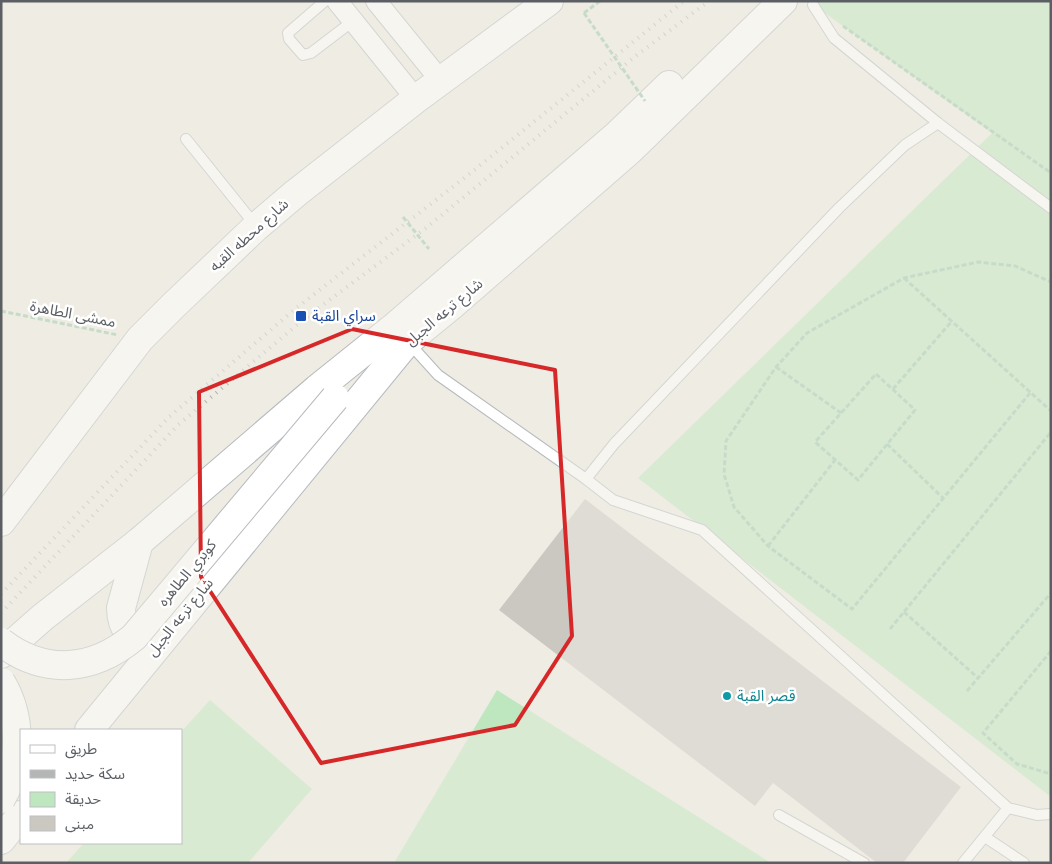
<svg xmlns="http://www.w3.org/2000/svg" width="1052" height="864" font-family="Arial,'Noto Sans Arabic',sans-serif">
	<rect width="100%" height="100%" fill="#eeece3"/>
	<g fill="#bee6bf">
		<path d="M808,1h243v796l-413,-319 354,-345z"/>
		<path d="M497,690l274,173h-377z"/>
		<path d="M210,700l102,89 -64,74h-182l18,-20h97v-111z"/>
	</g>
	<path fill="#cbc8c2" d="M585,499l376,288 -58,76h-26l-104,-80 -18,23 -256,-196z"/>
	<g fill="none" stroke-linecap="round" stroke-linejoin="round">
		<defs>
			<g id="lane">
				<path d="M325,1l-37,32 1,6 14,16 8,-2 42,-32"/>
				<path d="M813,5l21,33 104,85 113,85"/>
				<path d="M938,123l-33,22 -66,63 -225,236 -28,35 27,21 89,30 306,278 29,7 14,-1"/>
				<path d="M186,139l70,87"/>
				<path d="M409,343l29,32 148,104"/>
				<path d="M779,815l85,48"/>
				<path d="M985,837l39,26"/>
				<path d="M963,863l45,-55"/>
			</g>
			<g id="street">
				<path d="M337,1l79,98"/>
				<path d="M376,1l65,80"/>
			</g>
			<g id="secondary">
				<path d="M1,522l139,-183 34,-34 82,-78 40,-34 120,-94 133,-98"/>
				<path d="M139,542l-18,66c0,19 12,40 34,37"/>
				<path d="M1,654l42,-37 96,-75 178,-153 76,-61 224,-193 52,-50"/>
				<path d="M89,730l318,-388 44,-36 178,-155 154,-150"/>
				<path d="M1,840l20,-25"/>
			</g>
		</defs>
		<use href="#lane" stroke="#b5b9bd" stroke-width="12"/>
		<use href="#street" stroke="#b5b9bd" stroke-width="22"/>
		<use href="#secondary" stroke="#b6babf" stroke-width="30"/>
		<g stroke="#97c7a6" stroke-width="3" stroke-dasharray="5 2.5" stroke-linecap="butt">
			<path d="M584,13l16,-12"/>
			<path d="M843,26l208,147"/>
			<path d="M904,278l147,133"/>
			<path d="M1,311l117,24"/>
			<path d="M776,367l65,46"/>
			<path d="M876,374l39,36 -57,70 -43,-38z"/>
			<path d="M893,389l59,-68"/>
			<path d="M1030,393l-178,216 -84,-63 -34,-39 -10,-33 2,-33 50,-74 31,-34 97,-55 74,-16 37,4 36,16"/>
			<path d="M887,444l56,54"/>
			<path d="M768,546l67,-86"/>
			<path d="M904,612l74,66"/>
			<path d="M890,629l161,-197"/>
			<path d="M1051,651l-68,82 34,31 34,10"/>
			<path d="M967,691l84,-98"/>
		</g>
		<use href="#lane" stroke="#fff" stroke-width="10"/>
		<use href="#street" stroke="#fff" stroke-width="20"/>
		<use href="#secondary" stroke="#fff" stroke-width="28"/>
		<g stroke="#b4b5b5" stroke-width="4" stroke-dasharray="1 6" stroke-linecap="butt">
			<path d="M1,594l168,-177 126,-108 168,-130 221,-178"/>
			<path d="M1,613l177,-188 126,-106 122,-91 211,-173 72,-54"/>
		</g>
		<defs>
			<g id="secondary-bridge">
				<path d="M1,642c44,34 92,29 133,-5l201,-239"/>
				<path d="M1,682c21,35 21,81 0,117"/>
			</g>
		</defs>
		<use href="#secondary-bridge" stroke="#b6babf" stroke-width="30" stroke-linecap="butt"/>
		<g stroke="#97c7a6" stroke-width="3" stroke-dasharray="5 2.5" stroke-linecap="butt">
			<path d="M584,13l61,88"/>
			<path d="M403,217l26,32"/>
		</g>
		<use href="#secondary-bridge" stroke="#fff" stroke-width="28"/>
	</g>
	<path d="M0 0H1052V864H0ZM352,329l203,41 17,266 -57,89 -194,38 -120,-186 -2,-185z" fill="#eeece3" fill-opacity=".55" fill-rule="evenodd"/>
	<path fill="none" stroke="#d62828" stroke-width="4" stroke-linejoin="round" d="M352,329l203,41 17,266 -57,89 -194,38 -120,-186 -2,-185z"/>
	<rect fill="#1a4fb4" stroke="#fff" stroke-width="2" x="295" y="310" width="12" height="12" rx="2.5"/>
	<circle fill="#0f9aa8" stroke="#fff" stroke-width="2" cx="727" cy="696" r="5"/>
	<g text-anchor="middle" stroke-width="5" stroke-linejoin="round" paint-order="stroke">
		<g font-size="15" fill="#5b5f64" stroke="#fff">
			<text transform="translate(249 235) rotate(-42)" y="5">شارع محطه القبه</text>
			<text transform="translate(444 312) rotate(-40)" y="5">شارع ترعه الجبل</text>
			<text transform="translate(73 314) rotate(11)" y="5">ممشى الطاهرة</text>
			<text transform="translate(187 573) rotate(-50)" y="5">كوبري الطاهره</text>
			<text transform="translate(180 617) rotate(-51)" y="5">شارع ترعه الجبل</text>
		</g>
		<g font-size="15" fill="#164399" stroke="#fff" text-anchor="start">
			<text x="312" y="321">سراي القبة</text>
		</g>
		<g font-size="15" fill="#0d838f" stroke="#fff" text-anchor="start">
			<text x="737" y="701">قصر القبة</text>
		</g>
	</g>
	<rect width="1052" height="864" fill="none" stroke="#5b5f64" stroke-width="5"/>
	<rect x="20" y="729" width="162" height="115" fill="#ffffff" stroke="#bdbfc1"/>
	<rect x="30" y="745" width="25" height="8" fill="#ffffff" stroke="#bdbfc1"/>
	<text x="65" y="754" font-size="15" fill="#5b5f64">طريق</text>
	<rect x="30" y="770" width="25" height="8" fill="#b4b5b5" stroke="#bdbfc1"/>
	<text x="65" y="779" font-size="15" fill="#5b5f64">سكة حديد</text>
	<rect x="30" y="792" width="25" height="15" fill="#bee6bf" stroke="#bdbfc1"/>
	<text x="65" y="804" font-size="15" fill="#5b5f64">حديقة</text>
	<rect x="30" y="816" width="25" height="15" fill="#cbc8c2" stroke="#bdbfc1"/>
	<text x="65" y="829" font-size="15" fill="#5b5f64">مبنى</text>
</svg>
